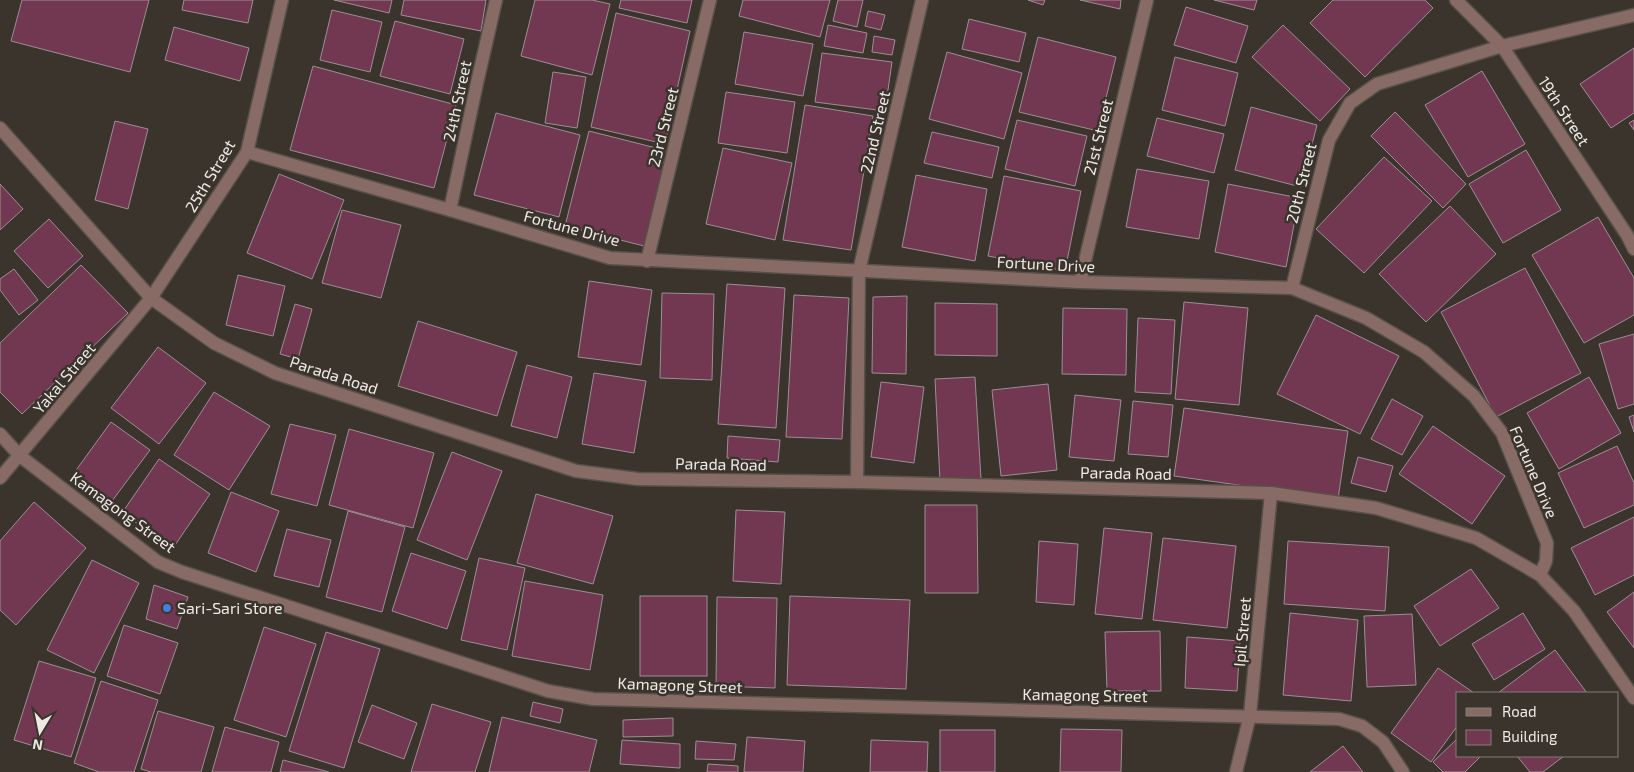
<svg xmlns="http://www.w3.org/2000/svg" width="1634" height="772" font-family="'Exo 2',sans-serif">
	<rect width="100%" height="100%" fill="#3a342c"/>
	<g fill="#723851" stroke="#9b8f93">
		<path d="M22,0h127l-19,72 -119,-31z"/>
		<path d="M184,0h69l-5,23 -66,-13z"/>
		<path d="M334,0h58l-3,13z"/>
		<path d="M404,0h82l-5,31 -80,-16z"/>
		<path d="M535,0h57l18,4 -18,71 -71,-19z"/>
		<path d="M621,0h71l-5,23 -68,-15z"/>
		<path d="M743,0h87l-10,37 -81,-21z"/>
		<path d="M838,0h25l-6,27 -24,-6z"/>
		<path d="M1028,0h17l-2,5z"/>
		<path d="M1080,0h41l-1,9z"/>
		<path d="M1214,0h43l-3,10z"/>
		<path d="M1333,0h92l8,8 -68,69 -55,-54z"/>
		<path d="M1186,7l62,19 -12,37 -62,-18z"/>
		<path d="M332,10l50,12 -12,50 -50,-12z"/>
		<path d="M868,11l17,4 -4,15 -16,-4z"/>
		<path d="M616,13l74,18 -25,113 -74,-17z"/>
		<path d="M969,19l57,14 -7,29 -57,-13z"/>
		<path d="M395,21l69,18 -14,55 -70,-18z"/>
		<path d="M828,25l39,8 -4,20 -39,-7z"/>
		<path d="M1283,25l67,64 -30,32 -68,-64z"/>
		<path d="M174,27l75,21 -9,33 -75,-21z"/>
		<path d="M744,32l69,12 -10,52 -68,-12z"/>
		<path d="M874,36l21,4 -3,15 -20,-3z"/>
		<path d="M1038,37l78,20 -18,74 -79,-19z"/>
		<path d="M1634,48v65l-23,15 -31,-44z"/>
		<path d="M947,52l75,21 -18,66 -75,-20z"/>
		<path d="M822,53l70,9 -7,49 -70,-9z"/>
		<path d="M1175,57l63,16 -13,53 -63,-16z"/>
		<path d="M313,66l143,39 -22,83 -144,-38z"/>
		<path d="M1482,71l43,73 -57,33 -43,-72z"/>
		<path d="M553,72l33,5 -9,51 -32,-5z"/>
		<path d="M726,92l69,10 -8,51 -69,-10z"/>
		<path d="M805,105l68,11 -22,134 -68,-10z"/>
		<path d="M1251,107l66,18 -16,62 -66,-17z"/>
		<path d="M1395,112l71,72 -23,24 -72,-72z"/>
		<path d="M496,113l84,22 -21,82 -85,-22z"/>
		<path d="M1157,118l67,16 -10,39 -67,-17z"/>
		<path d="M1017,120l70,16 -12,50 -70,-17z"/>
		<path d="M1634,120v10l-5,-7z"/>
		<path d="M115,121l33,8 -20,80 -33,-9z"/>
		<path d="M589,131l83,21 -24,95 -83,-21z"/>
		<path d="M932,132l67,15 -7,31 -68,-15z"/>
		<path d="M723,148l69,15 -17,77 -69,-16z"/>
		<path d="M1526,150l35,60 -58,33 -34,-59z"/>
		<path d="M1384,157l48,44 -68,72 -48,-44z"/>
		<path d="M1137,169l72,12 -10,58 -73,-12z"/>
		<path d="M279,174l65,26 -32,79 -65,-26z"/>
		<path d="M916,175l71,14 -12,72 -73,-14z"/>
		<path d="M1004,176l77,15 -16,80 -77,-15z"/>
		<path d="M0,184l23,25 -23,21z"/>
		<path d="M1228,184l71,14 -13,69 -71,-15z"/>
		<path d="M1450,206l46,48 -70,68 -47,-48z"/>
		<path d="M342,210l59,15 -20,73 -59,-15z"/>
		<path d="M1598,217l36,61v37l-50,28 -52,-88z"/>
		<path d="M49,219l34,37 -35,32 -34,-37z"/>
		<path d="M81,265l47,48 -106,101 -22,-22v-49z"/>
		<path d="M1525,268l56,105 -85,44 -55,-105z"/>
		<path d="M14,269l24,31 -19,15 -19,-25v-11z"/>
		<path d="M238,275l47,11 -12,50 -47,-11z"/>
		<path d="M589,281l63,9 -11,75 -63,-8z"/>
		<path d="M727,284l58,4 -9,140 -58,-4z"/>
		<path d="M662,293l52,1 -2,86 -52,-2z"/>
		<path d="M794,295l55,3 -7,141 -56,-2z"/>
		<path d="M907,296l-1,78 -34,-1 1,-76z"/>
		<path d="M1184,302l64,6 -9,97 -64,-6z"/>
		<path d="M935,303l62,1v52l-62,-1z"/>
		<path d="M295,304l17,5 -14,50 -18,-5z"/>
		<path d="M1063,308l64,1 -1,66 -64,-1z"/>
		<path d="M1316,315l83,41 -39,78 -83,-40z"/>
		<path d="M1138,318l37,2 -4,74 -36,-2z"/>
		<path d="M418,321l99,31 -20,64 -99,-30z"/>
		<path d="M1634,334v70l-16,5 -19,-65z"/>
		<path d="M158,347l48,36 -47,61 -48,-36z"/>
		<path d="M527,365l45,12 -15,61 -46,-12z"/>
		<path d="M594,373l52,8 -12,72 -52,-9z"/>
		<path d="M975,377l6,103 -41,2 -5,-103z"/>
		<path d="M1589,377l32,56 -62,36 -32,-56z"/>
		<path d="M881,382l43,5 -10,76 -43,-6z"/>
		<path d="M1048,384l9,86 -56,6 -9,-86z"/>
		<path d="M214,392l56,34 -41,64 -55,-35z"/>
		<path d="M1075,395l46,5 -7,61 -45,-4z"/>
		<path d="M1392,399l31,17 -21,39 -31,-16z"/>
		<path d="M1133,401l40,4 -5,52 -40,-3z"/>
		<path d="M1184,408l164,23 -10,68 -164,-23z"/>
		<path d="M1634,415v17l-5,-15z"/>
		<path d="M111,422l39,28 -38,51 -38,-28z"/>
		<path d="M290,424l46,11 -19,71 -46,-12z"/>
		<path d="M1433,426l72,50 -33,48 -73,-50z"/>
		<path d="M349,429l85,24 -21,75 -84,-23z"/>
		<path d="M728,436l52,4 -2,22 -51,-4z"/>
		<path d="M1617,446l17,37v22l-50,23 -26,-55z"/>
		<path d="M452,452l50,19 -35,89 -50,-20z"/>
		<path d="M1358,457l35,9 -7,26 -35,-9z"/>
		<path d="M159,459l51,35 -37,54 -51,-35z"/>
		<path d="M231,492l48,19 -23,61 -48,-19z"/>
		<path d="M536,494l77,22 -20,68 -76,-21z"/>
		<path d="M34,502l52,46 -70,77 -16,-15v-69z"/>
		<path d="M925,505h52l1,88h-53z"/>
		<path d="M736,510l49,2 -4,72 -48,-3z"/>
		<path d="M348,511l57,16 -23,85 -56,-15z"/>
		<path d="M1634,517v58l-39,20 -24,-47z"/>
		<path d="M1104,528l48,5 -10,86 -47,-5z"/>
		<path d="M287,529l44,11 -12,47 -45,-11z"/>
		<path d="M1163,538l73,8 -9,82 -74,-8z"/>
		<path d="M1039,541l39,3 -4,61 -38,-3z"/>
		<path d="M1288,541l101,6 -4,64 -101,-7z"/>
		<path d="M411,553l55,18 -19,58 -55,-18z"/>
		<path d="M479,558l46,10 -18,82 -46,-10z"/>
		<path d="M92,560l47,23 -45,90 -47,-23z"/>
		<path d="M1471,569l28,39 -59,38 -26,-40z"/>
		<path d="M525,581l78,14 -13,75 -78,-14z"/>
		<path d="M154,585l34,12 -11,32 -31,-10z"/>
		<path d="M1634,592v56l-27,-36z"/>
		<rect x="640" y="596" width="67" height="80"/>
		<path d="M790,596l120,4 -4,89 -119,-4z"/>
		<path d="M717,597l60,1 -2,90 -59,-2z"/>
		<path d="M1290,613l68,7 -7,81 -68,-6z"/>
		<path d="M1523,613l22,36 -51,31 -22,-36z"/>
		<path d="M1412,614l4,71 -49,2 -3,-71z"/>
		<path d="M124,625l54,18 -18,51 -53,-18z"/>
		<path d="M264,627l52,17 -30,93 -52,-17z"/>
		<path d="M1160,631l1,60h-54l-2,-59z"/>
		<path d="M326,632l54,17 -36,119 -55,-17z"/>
		<path d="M1187,637l53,4 -3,50 -52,-3z"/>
		<path d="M1555,650l32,43h-89z"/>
		<path d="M39,661l57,17 -25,79 -57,-17z"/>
		<path d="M1438,668l36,25h-16v32l-27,37 -40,-29z"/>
		<path d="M101,681l57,19 -24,72h-35l-25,-9z"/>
		<path d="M533,702l30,7 -3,14 -30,-7z"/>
		<path d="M432,704l59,18 -16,50h-64z"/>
		<path d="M372,705l45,18 -13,36 -46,-17z"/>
		<path d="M158,711l56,16 -13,45h-50l-10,-3z"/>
		<path d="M502,717l95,23 -8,32h-100z"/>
		<path d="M673,718v18l-50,1v-17z"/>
		<path d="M225,727l54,15 -8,30h-59z"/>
		<path d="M1061,729l61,1 -1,42h-61z"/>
		<rect x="940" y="730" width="55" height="42"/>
		<path d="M747,737l58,4 -2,31h-59z"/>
		<path d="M1458,738v18h23l-16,16h-22l-10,-10z"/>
		<path d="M622,740l58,4v24l-60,-4z"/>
		<path d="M871,740l57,2 -1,30h-57z"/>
		<path d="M696,741l40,3 -2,16 -39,-1z"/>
		<path d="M1343,746l20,26h-53z"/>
		<path d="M1517,756h47l-21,16h-13z"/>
		<path d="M283,760l46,12h-49z"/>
		<path d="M708,764l30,2v6h-31z"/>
	</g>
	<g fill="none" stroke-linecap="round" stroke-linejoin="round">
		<defs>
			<path id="service" d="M857,482l2,-211"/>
			<g id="minor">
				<path d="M1456,0l46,46 125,189 7,14"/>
				<path d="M247,152l203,58 160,48 470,24 212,6 74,30 58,34 50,44 28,37 45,110 -1,18 -6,14"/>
				<path d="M450,210l27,-127 19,-83"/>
				<path d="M647,261l63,-261"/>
				<path d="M859,271l63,-271"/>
				<path d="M1080,282l67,-282"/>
				<path d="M1292,288l37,-148 21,-37 27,-19 125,-38 132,-31"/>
				<path d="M151,298l96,-146 35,-152"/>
				<path d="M0,434l20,22 138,106 24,10 366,119 45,8 40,1 706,19 23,7 21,16 20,30"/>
				<path d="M1236,772l14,-57 21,-222"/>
			</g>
			<g id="tertiary">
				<path d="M0,128l151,170 63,45 61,30 301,98 62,8 219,3 414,11 105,15 100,30 64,37 34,36 60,87"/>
				<path d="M0,478l151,-180"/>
			</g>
		</defs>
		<use href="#service" stroke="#575149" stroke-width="15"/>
		<use href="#minor" stroke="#575149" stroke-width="15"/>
		<use href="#tertiary" stroke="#575149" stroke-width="15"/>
		<use href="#service" stroke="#896b66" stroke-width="12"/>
		<use href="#minor" stroke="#896b66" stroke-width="12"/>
		<use href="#tertiary" stroke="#896b66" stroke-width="12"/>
	</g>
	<circle fill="#3f7fe0" stroke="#3a342c" stroke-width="2" cx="167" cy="608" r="5"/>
	<g text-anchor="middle" stroke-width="5" stroke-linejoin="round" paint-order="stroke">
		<g font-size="16" fill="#ede9e4" stroke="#3a342c">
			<text transform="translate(457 101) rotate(-78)" y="6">24th Street</text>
			<text transform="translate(1564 111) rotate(57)" y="6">19th Street</text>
			<text transform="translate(663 127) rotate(-76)" y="6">23rd Street</text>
			<text transform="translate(875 132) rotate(-77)" y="6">22nd Street</text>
			<text transform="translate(1098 137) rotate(-76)" y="6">21st Street</text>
			<text transform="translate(210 176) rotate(-59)" y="6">25th Street</text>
			<text transform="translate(1301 183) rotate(-76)" y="6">20th Street</text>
			<text transform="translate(572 228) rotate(15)" y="6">Fortune Drive</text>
			<text transform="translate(1046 264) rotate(3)" y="6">Fortune Drive</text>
			<text transform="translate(334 375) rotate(18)" y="6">Parada Road</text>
			<text transform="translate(64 378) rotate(-50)" y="6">Yakal Street</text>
			<text transform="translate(721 464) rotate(1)" y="6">Parada Road</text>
			<text transform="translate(1534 472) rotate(67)" y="6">Fortune Drive</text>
			<text transform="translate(1126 473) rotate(1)" y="6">Parada Road</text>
			<text transform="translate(123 512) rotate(36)" y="6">Kamagong Street</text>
			<text transform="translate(1242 632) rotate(-85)" y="6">Ipil Street</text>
			<text transform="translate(680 685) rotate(2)" y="6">Kamagong Street</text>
			<text transform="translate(1085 695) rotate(1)" y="6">Kamagong Street</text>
		</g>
		<g font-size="16" fill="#ede9e4" stroke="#3a342c" text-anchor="start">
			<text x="177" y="614">Sari-Sari Store</text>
		</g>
	</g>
	<rect x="1456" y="692" width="162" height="65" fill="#3a342c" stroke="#827c76"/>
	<rect x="1466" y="708" width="25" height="8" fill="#896b66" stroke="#827c76"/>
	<text x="1502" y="717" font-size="15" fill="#ede9e4">Road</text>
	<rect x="1466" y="730" width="25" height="15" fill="#723851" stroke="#827c76"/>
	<text x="1502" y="742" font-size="15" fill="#ede9e4">Building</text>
	<g transform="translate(40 732) rotate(190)" stroke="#3a342c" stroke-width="4" paint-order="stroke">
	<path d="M0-4L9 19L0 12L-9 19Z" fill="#ede9e4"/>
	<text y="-8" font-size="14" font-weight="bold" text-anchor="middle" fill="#ede9e4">N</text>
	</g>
</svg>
